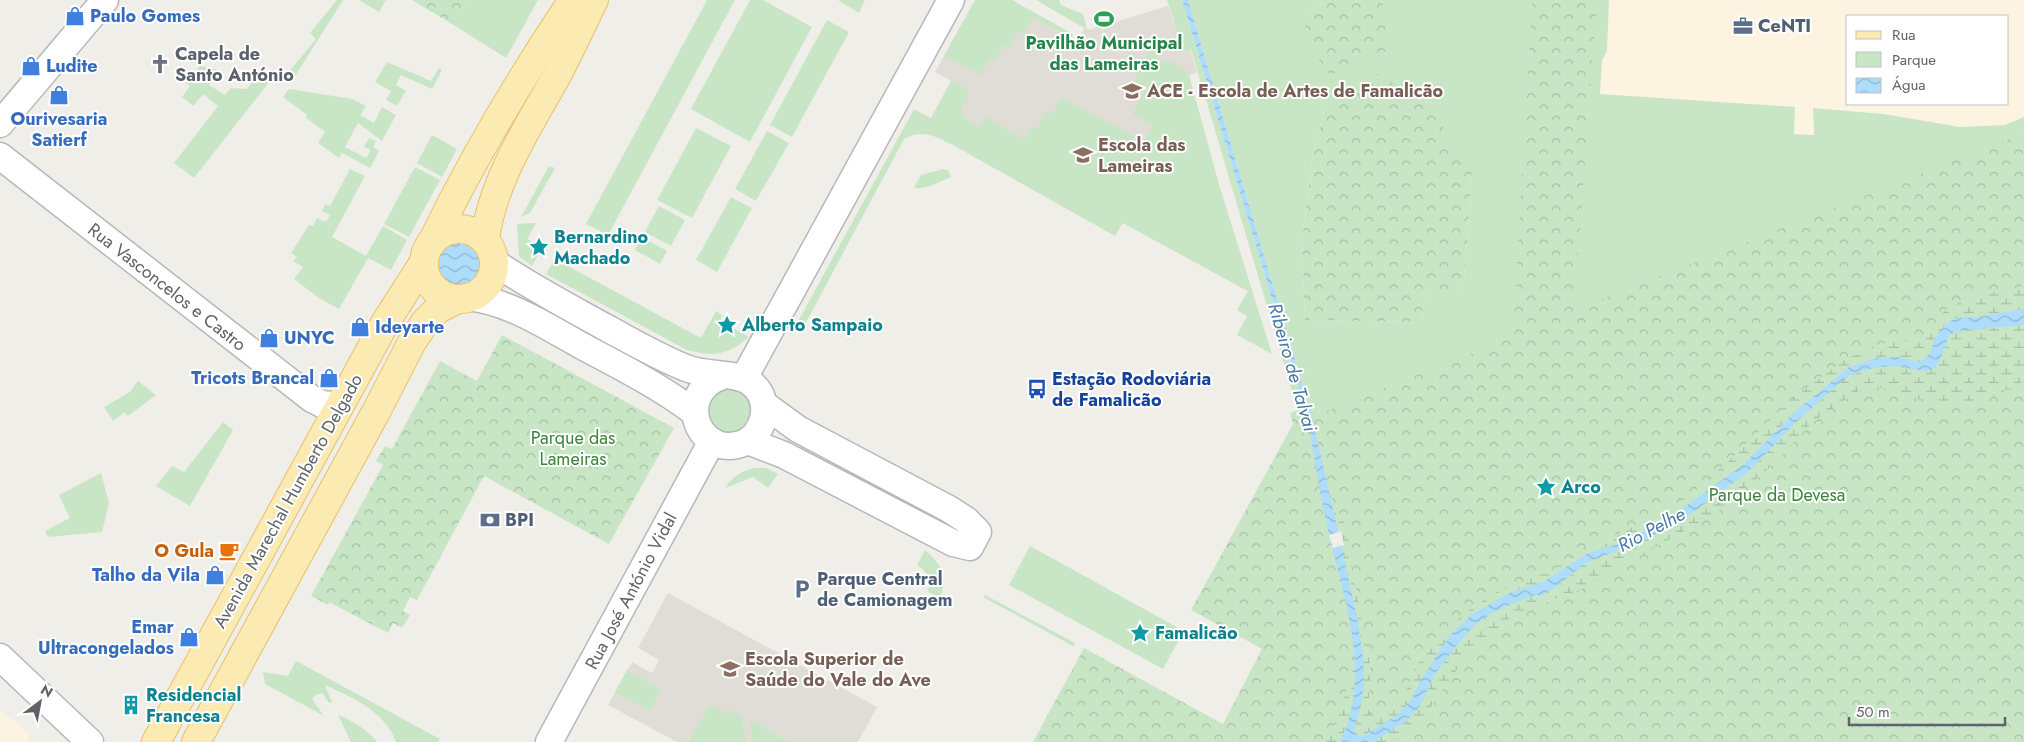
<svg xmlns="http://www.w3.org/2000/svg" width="2024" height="742" font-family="Jost,sans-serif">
	<defs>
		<pattern id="forest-crowns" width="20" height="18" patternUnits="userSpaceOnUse" patternTransform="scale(1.25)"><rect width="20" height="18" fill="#c8e6c6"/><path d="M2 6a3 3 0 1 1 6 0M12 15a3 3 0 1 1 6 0" fill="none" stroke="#a6bea5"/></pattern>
		<pattern id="wetland-marsh" width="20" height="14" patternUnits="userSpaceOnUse" patternTransform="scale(1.25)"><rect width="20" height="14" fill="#c8e6c6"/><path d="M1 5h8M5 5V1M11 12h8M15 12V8" fill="none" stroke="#a6bea5"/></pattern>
		<pattern id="water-waves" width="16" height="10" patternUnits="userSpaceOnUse" patternTransform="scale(1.25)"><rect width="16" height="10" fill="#adddfb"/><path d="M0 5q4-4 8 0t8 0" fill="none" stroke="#90b7cf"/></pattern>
	</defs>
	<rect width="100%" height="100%" fill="#f0eee8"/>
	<g fill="#fcf4e1" fill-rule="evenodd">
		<path d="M1597,0h427v133l-450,178zM1848,16h160v88h-160z"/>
		<path d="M0,712l19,12 11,11 -4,7h-26z"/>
	</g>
	<g fill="#e0ddd6">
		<path d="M975,0h26l76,41 9,-16 2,5 80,-24 15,45 7,-3 7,24 -8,4 30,109 34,109 -322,-176 20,-37 -16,-9z"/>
		<path d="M668,593l209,114 -19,35h-181l-69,-37 24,-43 20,11 7,-13 -21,-12z"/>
	</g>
	<g fill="#c8e6c6" fill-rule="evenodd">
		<path d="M337,0h6l-51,81 -9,-2 33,-40 -6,-6z"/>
		<path d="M359,0h27l-7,12z"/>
		<path d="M468,0h70l-32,58 -54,-34z"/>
		<path d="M707,0h28l-127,235 -22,-11z"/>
		<path d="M750,0h13l49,27 -62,115 -59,-33z"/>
		<path d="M838,0h27l-6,13z"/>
		<path d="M975,0h37l61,34 -2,4 -38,-20 -9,16 -6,-3 -9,17 -5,-3 -9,16 -5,-3 -9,17 -37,-19z"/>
		<path d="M1036,0h23l2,5 22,9 3,11 -2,3z"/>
		<path d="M1167,0h15l126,418 -3,17 -114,-386 -8,2z"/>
		<path d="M1188,0h142l-23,11 78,-3 -5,-8h185l-25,451 -212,39 -16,-73zM1344,96l128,78 -9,120 -36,-4 -7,32 -115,-2 -3,-80 10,-80 13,-54z"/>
		<path d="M1580,0h29l-2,51 -5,9 -2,34 195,13 -1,27 20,1 -1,-27 71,6 76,13 45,-2 19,-8v16l-14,6 -442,314z"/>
		<path d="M827,20l22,12 -57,105 -22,-12z"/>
		<path d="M1146,40h4l9,23 8,-3 18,10 4,5 30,110 53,169 -35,-19 10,-19 -10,-6 11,-19 -125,-68 -8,13 -162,-91c-16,-8 -32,-17 -49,-6l-102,191 -7,-3 119,-218 17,9 20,-37 15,8 3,8 -8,12 3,10 15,8 6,-10 40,22 6,-12 5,2 10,-18 6,3 9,-17 83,45 9,-16 -21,-12 14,-26 -12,-7 17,-32z"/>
		<path d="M387,62l44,19 8,-13 3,2 -10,19 -31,-14 -5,10 10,6 -9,15 -11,-6 5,-9 -16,-9z"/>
		<path d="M200,66l20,4 -11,15 16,10 6,-7 16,1 8,-11 15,3 -76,97 -20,-15 44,-57 -15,-12 -10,12 -11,-9 8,-11 -4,-3z"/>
		<path d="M289,89l63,10 14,7 -6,9 14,8 8,-16 14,8 -14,26 -24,-18 -13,24 21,11 5,-8 -7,-3 5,-9 7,3 -3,6 6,4 -9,17 -28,-15 -3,5 -21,-15 7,-11 -19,-14 1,-3 -24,-18z"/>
		<path d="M696,128l35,18 -39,72 -35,-18z"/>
		<path d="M767,131l22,12 -33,58 -21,-12z"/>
		<path d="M432,135l25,14 -15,28 -25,-14z"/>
		<path d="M549,166l6,2 -25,45 -9,4z"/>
		<path d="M415,167l25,13 -31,57 -25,-13z"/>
		<path d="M350,169l15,7 -33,61 34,19 17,-30 24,14 -16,30 -23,-12 -29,51 -20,-11 -25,-19 9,-12 -10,-6 4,-4 -6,-4 18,-28 4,1 4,-8 9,4 4,-7 -8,-4 3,-7 5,2z"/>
		<path d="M943,169l5,1 3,7c-10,4 -26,13 -37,11l7,-13z"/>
		<path d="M731,197l21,11 -35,64 -21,-12z"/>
		<path d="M659,206l26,14 -14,26 -26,-14z"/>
		<path d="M536,223l-9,16 15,9 -10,18 -13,-10 -2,-32z"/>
		<path d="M642,237l25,14 -7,13 -25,-14z"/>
		<path d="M555,259l146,79 15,-27 6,4 -2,6 29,16c-23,19 -34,20 -62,13l-141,-76z"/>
		<path d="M138,381l18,14 -28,21 -3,-4 -12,9 -9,-14 26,-15z"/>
		<path d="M724,388l19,3 11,17 -7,18c-5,3 -9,6 -15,6 -15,2 -28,-15 -23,-30 3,-7 9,-10 15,-14z"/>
		<path d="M223,422l10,8 -43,76 -34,-20 16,-20 12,6z"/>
		<path d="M802,442l143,80 -3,4 -145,-75z"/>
		<path d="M755,468h11l12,6 -10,14 -15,-11 -28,11c8,-12 16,-17 30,-20z"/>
		<path d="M101,473l8,30 -7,29 -54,5 -3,-6 25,-13 -11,-23z"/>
		<path d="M1030,546l154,85 -21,38 -154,-84z"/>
		<path d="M925,550c16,14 24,27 15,48l-12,-6c3,-13 0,-21 -11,-27z"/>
		<path d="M985,595l90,48 -2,3 -90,-49z"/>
		<path d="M296,661l144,78 -2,3h-42c-10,-30 -44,-45 -71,-57l7,17 -3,1 -7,-10 -6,2 -4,4 12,17 -59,-32 -2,-12 25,4z"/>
		<path d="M627,670l34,19 -11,22 -35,-19z"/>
		<path d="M710,704l18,11 3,-5 10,5 5,27h-57z"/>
		<path d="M338,715c16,6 28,14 39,27h-26z"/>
		<path d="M750,720l40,22h-37z"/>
	</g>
	<g fill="url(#forest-crowns)">
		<path d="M412,0h56l-16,24z"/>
		<path d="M1330,0h50l5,8 1,43 -56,24 -26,-36 3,-28z"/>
		<path d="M1532,0h65l-23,310 450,-177v609h-991l51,-94 139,76 39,-75 -71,-39 102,-186 -3,-11 15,-6 4,11 204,-81z"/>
		<path d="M1376,73l53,31 43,70 -9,121 -36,-5 -7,32 -115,-2 -3,-80 10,-80 13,-54z"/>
		<path d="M502,335l172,93 -65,116 -125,-68 -67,124 -7,-3 -7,14 7,4 -8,13 -9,-5 -5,10 -59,-31 -1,3 -17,-9 72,-131 -7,-4 9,-15 7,3 48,-88 37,20z"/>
	</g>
	<g fill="url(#wetland-marsh)">
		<path d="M2024,286v23l-46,8 -23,1 -20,20 -5,15 -5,6 -6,3 -19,-5 -51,10 -54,45 -52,53 -63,45 -38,22 -25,12 -31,10 -43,28 -32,10 -40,23 -21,20 -29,45 -10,20 -13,15 -36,21 -4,-1 -4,-4 7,-27 3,-20 -6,-62 -30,-132 19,39 4,13 1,31 15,65 4,39 -3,28 2,10 14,1 20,-21 20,-44 39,-37 32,-21 41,-17 12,-3 38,-26 71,-30 32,-20 48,-44 54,-53 53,-40 35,-16 37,-4 17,-11 11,-18 24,-13z"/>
		<path d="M2024,325v56l-41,21 -47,3 -45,-15 -24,-5 -53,36 -47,49 -48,41 -137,78 -67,25 -46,38 -43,62 -21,20 -15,8h-17l32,-20 15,-16 15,-32 22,-29 19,-21 16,-11 22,-10 22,-8h7l10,-6 33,-26 60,-24 39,-21 62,-45 53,-55 48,-42 25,-8 21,-2 32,5 9,-3 5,-8 9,-24 7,-5z"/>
		<path d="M1356,659c-1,29 -3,56 -16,83h-14l15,-33z"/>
	</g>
	<g fill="url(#water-waves)">
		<path d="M1182,0h6l124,417 30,131 16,74 5,36 1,26 -3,20 -7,27 4,4 4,1 36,-21 13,-15 10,-20 29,-45 21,-20 40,-23 32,-10 43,-28 31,-10 25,-12 38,-22 63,-45 52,-53 54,-45 28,-9 23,-1 19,5 6,-3 5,-6 5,-15 9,-12 11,-8 23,-1 46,-8v16l-68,6 -7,5 -9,24 -5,8 -9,3 -32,-5 -21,2 -25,8 -48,42 -53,55 -62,45 -39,21 -60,24 -33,26 -10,6h-7l-22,8 -22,10 -16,11 -19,21 -22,29 -15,32 -15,16 -32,20h-33c32,-68 5,-139 -11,-208 -9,-38 -15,-77 -21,-116z"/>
		<circle cx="459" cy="263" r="22"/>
	</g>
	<path fill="#f0eee8" d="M1341,531l3,14 -11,3 -4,-13z"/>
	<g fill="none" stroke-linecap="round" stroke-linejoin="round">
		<defs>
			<g id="minor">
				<path d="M0,124l105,-124"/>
				<path d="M0,156l312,243 10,5 17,2"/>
				<path d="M494,262c35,24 73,44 111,65 26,14 53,30 81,41 19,8 52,4 65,15 23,18 14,56 -14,62 -41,9 -62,-52 -15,-69"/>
				<path d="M469,297c41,5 77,29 113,49 38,20 77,40 112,66"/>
				<path d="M744,378l207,-378"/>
				<path d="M748,441l36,14 169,88 17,4 8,-15 -12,-12 -17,-11 -151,-80 -33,-24"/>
				<path d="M0,657l90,85"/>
				<path d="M549,742l163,-301"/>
			</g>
			<g id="major">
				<circle cx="459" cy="264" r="35"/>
				<path d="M485,240c7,-58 42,-111 70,-161 14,-26 26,-53 39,-79"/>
				<path d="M432,242c41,-84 89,-165 141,-242"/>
				<path d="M156,742l229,-419 39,-61"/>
				<path d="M196,742l181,-332 35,-68 13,-20 13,-13 20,-10"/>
			</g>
		</defs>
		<use href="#minor" stroke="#b5b8bb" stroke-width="29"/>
		<use href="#major" stroke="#eabf67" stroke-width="30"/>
		<use href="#minor" stroke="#fff" stroke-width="26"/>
		<use href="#major" stroke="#fbebb2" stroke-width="28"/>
	</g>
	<defs>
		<symbol id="shop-bare" viewBox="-9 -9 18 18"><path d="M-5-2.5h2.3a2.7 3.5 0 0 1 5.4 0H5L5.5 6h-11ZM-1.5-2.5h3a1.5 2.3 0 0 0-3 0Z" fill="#3f7fe0" stroke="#fff" stroke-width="2.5" paint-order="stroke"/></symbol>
		<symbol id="stadium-bare" viewBox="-9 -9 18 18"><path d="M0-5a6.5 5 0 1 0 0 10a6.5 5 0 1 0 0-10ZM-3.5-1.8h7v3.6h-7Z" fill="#2e9e5b" stroke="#fff" stroke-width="2.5" paint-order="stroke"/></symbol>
		<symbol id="office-bare" viewBox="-9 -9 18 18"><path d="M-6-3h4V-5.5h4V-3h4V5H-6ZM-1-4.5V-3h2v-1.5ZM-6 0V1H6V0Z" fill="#5c6f8a" stroke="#fff" stroke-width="2.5" paint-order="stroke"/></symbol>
		<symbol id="church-bare" viewBox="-9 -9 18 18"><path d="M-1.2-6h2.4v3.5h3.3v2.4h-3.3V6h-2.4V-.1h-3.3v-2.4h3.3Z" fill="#6b7280" stroke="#fff" stroke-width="2.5" paint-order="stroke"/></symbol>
		<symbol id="school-bare" viewBox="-9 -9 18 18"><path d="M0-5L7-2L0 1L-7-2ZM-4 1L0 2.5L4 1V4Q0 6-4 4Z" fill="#8d6e63" stroke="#fff" stroke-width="2.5" paint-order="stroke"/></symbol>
		<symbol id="sight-bare" viewBox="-9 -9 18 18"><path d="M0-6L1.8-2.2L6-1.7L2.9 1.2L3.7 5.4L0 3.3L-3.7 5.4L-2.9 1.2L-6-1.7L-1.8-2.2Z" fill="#0f9aa8" stroke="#fff" stroke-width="2.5" paint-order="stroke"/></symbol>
		<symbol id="bus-bare" viewBox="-9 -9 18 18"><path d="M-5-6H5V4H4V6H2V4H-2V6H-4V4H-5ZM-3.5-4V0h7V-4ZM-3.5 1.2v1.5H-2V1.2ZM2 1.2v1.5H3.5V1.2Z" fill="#1a4fb4" stroke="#fff" stroke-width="2.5" paint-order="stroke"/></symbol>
		<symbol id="bank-bare" viewBox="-9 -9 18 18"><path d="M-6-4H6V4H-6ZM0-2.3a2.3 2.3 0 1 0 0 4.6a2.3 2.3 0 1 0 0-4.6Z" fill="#5c6f8a" stroke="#fff" stroke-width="2.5" paint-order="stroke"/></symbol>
		<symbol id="cafe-bare" viewBox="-9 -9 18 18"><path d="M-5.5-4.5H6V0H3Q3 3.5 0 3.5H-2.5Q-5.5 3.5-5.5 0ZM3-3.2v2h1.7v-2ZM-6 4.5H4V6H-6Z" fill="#e8710a" stroke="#fff" stroke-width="2.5" paint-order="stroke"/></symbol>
		<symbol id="parking-bare" viewBox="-9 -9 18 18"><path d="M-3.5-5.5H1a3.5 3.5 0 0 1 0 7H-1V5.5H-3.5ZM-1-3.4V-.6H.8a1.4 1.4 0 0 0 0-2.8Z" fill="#5c6f8a" stroke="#fff" stroke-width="2.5" paint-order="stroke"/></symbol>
		<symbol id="university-bare" viewBox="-9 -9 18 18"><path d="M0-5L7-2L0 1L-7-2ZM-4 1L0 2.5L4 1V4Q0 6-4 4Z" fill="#8d6e63" stroke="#fff" stroke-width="2.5" paint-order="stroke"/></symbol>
		<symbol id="building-bare" viewBox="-9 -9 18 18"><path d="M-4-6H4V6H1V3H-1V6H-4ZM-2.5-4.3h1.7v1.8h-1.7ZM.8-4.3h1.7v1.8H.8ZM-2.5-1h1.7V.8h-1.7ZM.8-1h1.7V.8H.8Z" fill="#0f9aa8" stroke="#fff" stroke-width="2.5" paint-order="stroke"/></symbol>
	</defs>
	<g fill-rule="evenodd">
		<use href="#shop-bare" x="61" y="2" width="28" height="28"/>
		<use href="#stadium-bare" x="1090" y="5" width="28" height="28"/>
		<use href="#office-bare" x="1729" y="12" width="28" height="28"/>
		<use href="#church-bare" x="146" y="50" width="28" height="28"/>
		<use href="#shop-bare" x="17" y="52" width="28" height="28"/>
		<use href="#school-bare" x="1118" y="77" width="28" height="28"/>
		<use href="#shop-bare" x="45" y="81" width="28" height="28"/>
		<use href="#school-bare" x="1069" y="141" width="28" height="28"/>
		<use href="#sight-bare" x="525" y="233" width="28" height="28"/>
		<use href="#sight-bare" x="713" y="311" width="28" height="28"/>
		<use href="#shop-bare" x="346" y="313" width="28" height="28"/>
		<use href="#shop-bare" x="255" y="324" width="28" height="28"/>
		<use href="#shop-bare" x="315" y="364" width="28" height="28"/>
		<use href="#bus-bare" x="1023" y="375" width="28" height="28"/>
		<use href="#sight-bare" x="1532" y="473" width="28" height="28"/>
		<use href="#bank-bare" x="476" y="506" width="28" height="28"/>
		<use href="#cafe-bare" x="215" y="537" width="28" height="28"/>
		<use href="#shop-bare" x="201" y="561" width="28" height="28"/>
		<use href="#parking-bare" x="788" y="575" width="28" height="28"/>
		<use href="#sight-bare" x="1126" y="619" width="28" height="28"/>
		<use href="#shop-bare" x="175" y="623" width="28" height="28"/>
		<use href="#university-bare" x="716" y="655" width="28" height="28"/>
		<use href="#building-bare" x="117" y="691" width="28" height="28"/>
	</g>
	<g text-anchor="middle" stroke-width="4" stroke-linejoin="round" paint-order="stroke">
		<g font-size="18" font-weight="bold" fill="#366cbe" stroke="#fff" text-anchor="start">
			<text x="90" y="22">Paulo Gomes</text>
			<text x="46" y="72">Ludite</text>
			<text x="59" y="125" text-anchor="middle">Ourivesaria<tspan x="59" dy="21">Satierf</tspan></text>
			<text x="375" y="333">Ideyarte</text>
			<text x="284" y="344">UNYC</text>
			<text x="314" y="384" text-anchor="end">Tricots Brancal</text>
			<text x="200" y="581" text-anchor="end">Talho da Vila</text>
			<text x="174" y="633" text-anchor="end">Emar<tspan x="174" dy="21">Ultracongelados</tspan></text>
		</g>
		<g font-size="18" font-weight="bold" fill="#4e5e75" stroke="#fff" text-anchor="start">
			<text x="1758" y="32">CeNTI</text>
			<text x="505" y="526">BPI</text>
			<text x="817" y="585">Parque Central<tspan x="817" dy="21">de Camionagem</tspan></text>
		</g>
		<g font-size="18" font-weight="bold" fill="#27864d" stroke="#fff">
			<text x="1104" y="49">Pavilhão Municipal<tspan x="1104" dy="21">das Lameiras</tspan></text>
		</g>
		<g font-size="18" font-weight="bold" fill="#5b616d" stroke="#fff" text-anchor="start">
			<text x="175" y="60">Capela de<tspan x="175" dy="21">Santo António</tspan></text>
		</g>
		<g font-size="18" font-weight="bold" fill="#785e54" stroke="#fff" text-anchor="start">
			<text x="1147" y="97">ACE - Escola de Artes de Famalicão</text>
			<text x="1098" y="151">Escola das<tspan x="1098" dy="21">Lameiras</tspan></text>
			<text x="745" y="665">Escola Superior de<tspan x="745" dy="21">Saúde do Vale do Ave</tspan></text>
		</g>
		<g font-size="18" font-weight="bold" fill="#0d838f" stroke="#fff" text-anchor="start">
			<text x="554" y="243">Bernardino<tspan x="554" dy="21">Machado</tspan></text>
			<text x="742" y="331">Alberto Sampaio</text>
			<text x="1561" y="493">Arco</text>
			<text x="1155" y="639">Famalicão</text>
			<text x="146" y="701">Residencial<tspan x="146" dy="21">Francesa</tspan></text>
		</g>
		<g font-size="18" fill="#5f6367" stroke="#fff">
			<text transform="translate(167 287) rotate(38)" y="6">Rua Vasconcelos e Castro</text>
			<text transform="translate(288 501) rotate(-61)" y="6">Avenida Marechal Humberto Delgado</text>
			<text transform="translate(631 591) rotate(-62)" y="6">Rua José António Vidal</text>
		</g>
		<g font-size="18" font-weight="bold" fill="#164399" stroke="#fff" text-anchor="start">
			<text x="1052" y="385">Estação Rodoviária<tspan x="1052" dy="21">de Famalicão</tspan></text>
		</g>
		<g font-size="18" fill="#3b833a" stroke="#fff">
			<text x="573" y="444">Parque das<tspan x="573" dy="21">Lameiras</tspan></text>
			<text x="1777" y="501">Parque da Devesa</text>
		</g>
		<g font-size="18" font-weight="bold" fill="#c56008" stroke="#fff" text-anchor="end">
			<text x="214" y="557">O Gula</text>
		</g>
		<g font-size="19" font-style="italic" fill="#4779a4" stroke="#fff">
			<text transform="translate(1293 367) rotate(74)" y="7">Ribeiro de Talvai</text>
			<text transform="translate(1651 529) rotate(-28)" y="7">Rio Pelhe</text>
		</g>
	</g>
	<rect x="1846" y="15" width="162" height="90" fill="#ffffff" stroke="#bfc1c2"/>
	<rect x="1856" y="31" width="25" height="8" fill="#fbebb2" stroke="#bfc1c2"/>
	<text x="1892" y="40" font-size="15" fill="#5f6367">Rua</text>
	<rect x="1856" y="52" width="25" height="15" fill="#c8e6c6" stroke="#bfc1c2"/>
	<text x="1892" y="65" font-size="15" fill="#5f6367">Parque</text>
	<rect x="1856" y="78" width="25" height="15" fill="url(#water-waves)" stroke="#bfc1c2"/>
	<text x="1892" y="90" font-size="15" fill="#5f6367">Água</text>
	<g transform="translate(40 702) rotate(32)" stroke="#ffffff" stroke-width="4" paint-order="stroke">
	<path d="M0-4L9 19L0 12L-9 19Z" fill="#5f6367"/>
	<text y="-8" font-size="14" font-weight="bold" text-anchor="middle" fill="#5f6367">N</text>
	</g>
	<path d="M1849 717v8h156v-8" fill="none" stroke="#5f6367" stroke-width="2.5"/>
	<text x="1856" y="717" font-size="15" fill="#5f6367" stroke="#ffffff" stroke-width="4" paint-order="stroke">50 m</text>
</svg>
